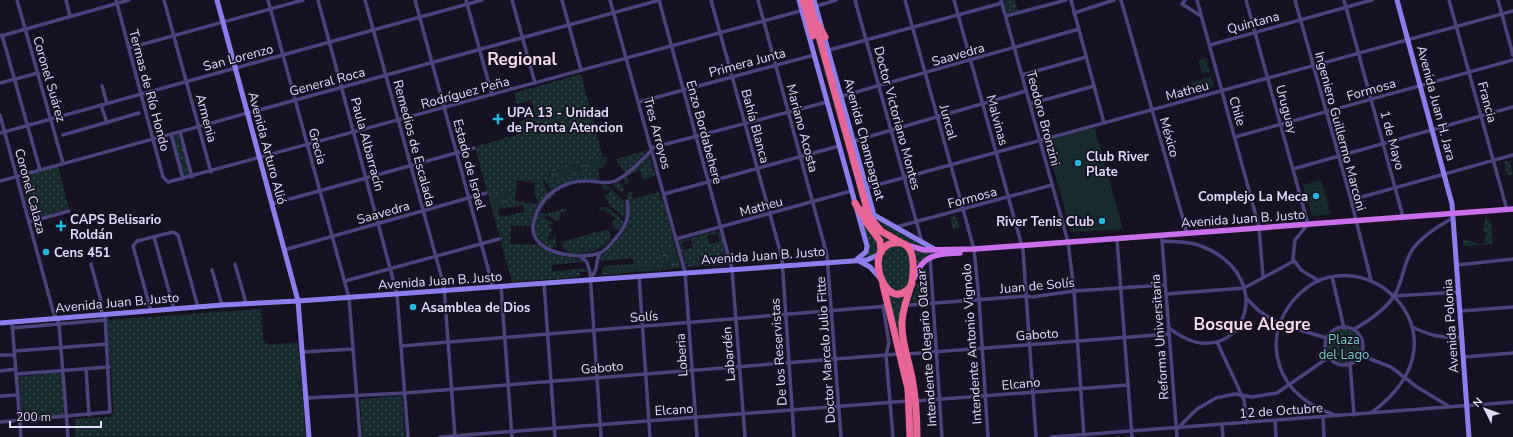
<svg xmlns="http://www.w3.org/2000/svg" width="1513" height="437" font-family="'Nunito Sans',sans-serif">
	<defs>
		<pattern id="green-dots" width="8" height="8" patternUnits="userSpaceOnUse"><rect width="8" height="8" fill="#162b2d"/><path d="M2 2h.1M6 6h.1" fill="none" stroke="#38494c" stroke-width="1.8" stroke-linecap="round"/></pattern>
		<pattern id="forest-crowns" width="20" height="18" patternUnits="userSpaceOnUse"><rect width="20" height="18" fill="#162b2d"/><path d="M2 6a3 3 0 1 1 6 0M12 15a3 3 0 1 1 6 0" fill="none" stroke="#38494c"/></pattern>
	</defs>
	<rect width="100%" height="100%" fill="#171223"/>
	<g fill="url(#green-dots)" fill-rule="evenodd">
		<path d="M1004,0h11l3,11 -11,3z"/>
		<path d="M810,11l53,191 19,33 8,7 -7,5 -19,-34 -56,-199z"/>
		<path d="M581,74l23,88 -7,3 3,16 -14,-1 -34,11 -8,-11 -2,1 6,12 -14,20 -3,13h-20l-1,18 29,1 22,11 22,4 -1,2 -30,3v6l30,-2h5l1,3h-8v5l-68,5 -37,-135 48,-14 -3,-12 16,-4 -5,-17 -14,4 -3,-11zM517,181l18,1 -1,12 5,10 -24,-3zM523,205l1,7 -24,5 -2,-8z"/>
		<path d="M178,134l12,41 -6,2 -11,-42z"/>
		<path d="M648,150l-23,23 -9,-14z"/>
		<path d="M649,154l6,22 -12,4 -3,-10 -14,6 3,7 -4,1 -1,-7z"/>
		<path d="M1509,161l4,13 -6,1 -3,-13z"/>
		<path d="M58,166l11,43 -38,10 -11,-41z"/>
		<path d="M617,182l5,2 2,6 -2,2 -10,-7z"/>
		<path d="M602,184l5,1 18,17 1,16 -16,-12 -6,-11 6,-2 -1,-4 -6,1z"/>
		<path d="M631,191l2,8 26,-7 3,9 1,-1 18,68 -76,7 -3,-1 2,-8 30,-2 -1,-6 -33,3c1,-7 6,-10 11,-15 19,-18 20,-27 16,-53z"/>
		<path d="M554,192l1,2 -9,8 -6,11 7,1 19,-6 1,3 -3,1 1,2 -2,-2 -4,2 1,6 -2,1 -12,-6 -2,3 10,6h-5l-1,2 5,3 -6,10 4,1 5,-7v13l-5,2 -7,-3 -9,-11c0,-17 6,-30 19,-42z"/>
		<path d="M603,207h4l16,14 1,3 -4,6h-4l-5,-6 5,-6 -12,-8 -5,-1v-1z"/>
		<path d="M955,216l5,11 -7,2 -3,-12z"/>
		<path d="M861,217l17,23v11l-6,6 -11,1 6,-4z"/>
		<path d="M1485,218l6,2 2,24 -29,2 -1,-7 17,5 5,-1 1,-10 -3,-2z"/>
		<path d="M878,219l49,28c-17,3 -41,-14 -49,-28z"/>
		<path d="M605,230h4l2,9c-8,12 -26,15 -40,15l-9,-6v-5l2,-2z"/>
		<path d="M717,231l4,2 7,32 -42,2 -7,-26zM717,233l3,8 -10,3 -3,-8zM691,240l2,8 -10,2 -1,-8z"/>
		<path d="M892,246l11,1 8,10 -3,29 -9,6 -10,-4 -8,-18 1,-18z"/>
		<path d="M913,251l23,1 -11,5 -8,8z"/>
		<path d="M924,268l3,2 3,30 -19,2 11,-32z"/>
		<path d="M886,292l20,2 -4,15 9,69 4,59h-2z"/>
		<path d="M261,309l2,31 6,5 29,-3 8,95h-231v-18l34,-2 5,-4 -7,-93z"/>
		<circle cx="1344" cy="346" r="17"/>
		<path d="M59,372l3,2 2,41 -42,3 -4,-41z"/>
		<path d="M402,396l3,41h-42l-3,-38z"/>
	</g>
	<g fill="url(#forest-crowns)">
		<path d="M592,157h15v5l-6,6 -11,2 -2,-3c-5,2 -4,3 -7,6 -2,1 -32,9 -35,8v-2l4,-6 10,-5 9,-1 2,-4h7l5,-3 5,3z"/>
		<path d="M497,189l12,5 -1,11c-4,3 -10,5 -14,2v-14z"/>
		<path d="M665,249l5,3h6l4,14 -20,5 -7,-1 5,-3 6,-8 -4,-7z"/>
		<path d="M644,263l6,3 1,4 -24,2 6,-7 9,1z"/>
		<path d="M621,266l2,4 -2,3 -18,1 -1,-2 1,-5z"/>
	</g>
	<g fill="#162b2d">
		<path d="M1206,58l4,14 -8,2 -4,-14z"/>
		<path d="M1211,76l3,10 -20,6 -3,-10z"/>
		<path d="M1093,128l2,1 28,100 -52,3 -25,-90 1,-2z"/>
		<path d="M1321,180l10,34 -19,2 -9,-31z"/>
	</g>
	<g fill="none" stroke-linecap="round" stroke-linejoin="round">
		<g stroke="#4b437c" stroke-width="3.5">
			<path d="M17,0l46,163"/>
			<path d="M66,0l4,16"/>
			<path d="M116,0l47,177 5,5 636,-172"/>
			<path d="M164,0l47,172"/>
			<path d="M268,0l81,298 11,139"/>
			<path d="M318,0l79,294 11,143"/>
			<path d="M365,0l79,286 11,151"/>
			<path d="M415,0l78,287"/>
			<path d="M466,0l26,95"/>
			<path d="M512,0l23,83"/>
			<path d="M562,0l19,70"/>
			<path d="M610,0l75,272 12,165"/>
			<path d="M659,0l73,269 13,168"/>
			<path d="M711,0l71,258 12,179"/>
			<path d="M758,0l69,255 14,182"/>
			<path d="M855,0l67,242"/>
			<path d="M905,0l69,249 5,50 9,138"/>
			<path d="M954,0l69,250 13,187"/>
			<path d="M1001,0l67,242 6,49 10,146"/>
			<path d="M1071,0l33,123"/>
			<path d="M1121,0l66,233"/>
			<path d="M1185,0l-3,4 19,12"/>
			<path d="M1197,0l62,227 4,50"/>
			<path d="M1246,0l62,224 -13,16 -2,19 8,11 18,11"/>
			<path d="M1295,0l56,200 20,80"/>
			<path d="M1344,0l59,217"/>
			<path d="M1449,0l58,210"/>
			<path d="M1498,0l15,55"/>
			<path d="M814,7l22,-7"/>
			<path d="M1074,13l40,-13"/>
			<path d="M1006,16l60,-16"/>
			<path d="M2,35l38,135"/>
			<path d="M1,36l128,-36"/>
			<path d="M1210,45l162,-45"/>
			<path d="M129,48l174,-48"/>
			<path d="M829,50l173,-47"/>
			<path d="M1022,75l64,-18"/>
			<path d="M0,83l38,-10"/>
			<path d="M102,86l5,17"/>
			<path d="M842,96l237,-67"/>
			<path d="M639,102l175,-47"/>
			<path d="M1030,104l64,-18"/>
			<path d="M101,105l6,18"/>
			<path d="M0,115l53,196 6,13 9,113"/>
			<path d="M180,132l12,45"/>
			<path d="M0,133l482,-133"/>
			<path d="M171,134l12,45"/>
			<path d="M63,135l76,-22"/>
			<path d="M1235,137l278,-77"/>
			<path d="M854,141l172,-50"/>
			<path d="M651,148l176,-46"/>
			<path d="M1293,169l220,-62"/>
			<path d="M0,181l660,-181"/>
			<path d="M866,188l647,-177"/>
			<path d="M664,194l175,-48"/>
			<path d="M1351,200l162,-45"/>
			<path d="M627,201c3,16 -1,26 -12,38 -4,5 -9,11 -15,14 -22,8 -75,0 -66,-32 6,-25 28,-41 54,-40 9,0 18,4 27,0 14,-6 26,-21 37,-31"/>
			<path d="M272,204l202,-56"/>
			<path d="M29,222l40,-11"/>
			<path d="M896,227l156,-42"/>
			<path d="M154,237l20,72"/>
			<path d="M676,239l175,-48"/>
			<path d="M1117,239l15,198"/>
			<path d="M1162,240l15,197"/>
			<path d="M1162,241c13,1 28,0 39,5 85,33 35,137 -33,81"/>
			<path d="M284,250l202,-57"/>
			<path d="M581,257l6,5 3,10 11,165"/>
			<path d="M930,257l12,180"/>
			<path d="M91,264l10,37 1,14"/>
			<path d="M235,264l11,39"/>
			<path d="M1457,265l56,-6"/>
			<path d="M212,270l10,35"/>
			<path d="M639,276l11,161"/>
			<path d="M1332,277l12,51"/>
			<path d="M590,279c10,-12 4,-15 10,-26"/>
			<path d="M345,281l154,-42"/>
			<path d="M544,283l11,154"/>
			<path d="M501,286l11,151"/>
			<path d="M1166,294l78,-6 50,-27"/>
			<path d="M1394,296l65,-4"/>
			<path d="M1247,299l12,12 20,13 48,14"/>
			<path d="M910,305l116,-9 6,1 42,-6 91,-6"/>
			<path d="M883,306l6,37 -3,12 7,82"/>
			<path d="M151,311l-18,-65 4,-5 36,-9 5,3 20,72"/>
			<path d="M1460,311l53,-4"/>
			<path d="M12,322l9,115"/>
			<path d="M1412,327c17,8 31,12 50,10"/>
			<circle cx="1344" cy="346" r="19"/>
			<path d="M12,328l94,-8"/>
			<path d="M1354,329c12,-6 33,-21 40,-33 9,-14 9,-32 18,-46 10,-14 26,-24 41,-32"/>
			<path d="M1217,342l27,58 3,23"/>
			<path d="M401,346l487,-40"/>
			<path d="M14,351l93,-7"/>
			<path d="M303,352l50,-3"/>
			<path d="M907,354l262,-20"/>
			<path d="M0,355h14"/>
			<path d="M1360,355l31,12 26,20 33,20"/>
			<path d="M1464,357l49,-4"/>
			<path d="M1350,363l4,52"/>
			<path d="M86,369l3,46"/>
			<path d="M0,371l16,-2"/>
			<path d="M16,374l93,-7"/>
			<path d="M0,396l18,-1"/>
			<path d="M306,398l99,-5 494,-39"/>
			<path d="M916,401l212,-16"/>
			<path d="M1335,415c-29,-10 -53,-28 -58,-60 -3,-19 3,-38 15,-53 62,-77 189,31 79,111"/>
			<path d="M1323,417l1,20"/>
			<path d="M1275,421l1,16"/>
			<path d="M0,422l110,-10 -5,-98"/>
			<path d="M1222,425l1,12"/>
			<path d="M1178,428l19,-19 19,-11 19,-4 17,3 25,-4 52,-36"/>
			<path d="M440,437l468,-36"/>
			<path d="M1051,437l462,-35"/>
		</g>
		<g stroke="#8c7eed" stroke-width="5">
			<path d="M217,0l81,301 11,136"/>
			<path d="M799,0l68,246 -1,6 -9,7"/>
			<path d="M814,0l60,215 62,35"/>
			<path d="M1397,0l55,204 17,233"/>
			<path d="M859,261l11,6 10,11"/>
			<path d="M0,323l222,-18 76,-4 569,-41 13,-6"/>
		</g>
		<g stroke="#c96feb" stroke-width="5.5">
			<path d="M906,245l18,5 50,-1 539,-40"/>
			<path d="M914,278c9,-24 23,-24 46,-25"/>
		</g>
		<g stroke="#e96597" stroke-width="7">
			<path d="M803,0l10,36"/>
			<path d="M809,0l60,216 12,15 19,11"/>
			<path d="M818,25l7,12"/>
			<path d="M855,203l7,12"/>
			<path d="M862,210l4,12 14,19 1,11"/>
			<path d="M912,284c-20,31 -43,-17 -30,-34 3,-4 8,-7 13,-7 21,-3 19,25 17,38 -3,14 -10,28 -10,42 -1,19 7,37 10,55 4,20 5,39 5,59"/>
			<path d="M883,285l25,104 2,48"/>
		</g>
	</g>
	<g fill="#20b9e0" stroke="#171223" stroke-width="1.5">
		<path d="M496 113h4v4h4v4h-4v4h-4v-4h-4v-4h4z"/>
		<circle cx="1078" cy="163" r="4"/>
		<circle cx="1316" cy="196" r="4"/>
		<circle cx="1102" cy="221" r="4"/>
		<path d="M59 220h4v4h4v4h-4v4h-4v-4h-4v-4h4z"/>
		<circle cx="46" cy="252" r="4"/>
		<circle cx="413" cy="307" r="4"/>
	</g>
	<g text-anchor="middle" stroke-width="3.5" stroke-linejoin="round" paint-order="stroke">
		<g font-size="13" fill="#e1dafa" stroke="#171223">
			<text transform="translate(1253 22) rotate(-15)" y="5">Quintana</text>
			<text transform="translate(958 54) rotate(-16)" y="5">Saavedra</text>
			<text transform="translate(238 57) rotate(-15)" y="5">San Lorenzo</text>
			<text transform="translate(747 62) rotate(-15)" y="5">Primera Junta</text>
			<text transform="translate(50 79) rotate(74)" y="5">Coronel Suárez</text>
			<text transform="translate(327 81) rotate(-15)" y="5">General Roca</text>
			<text transform="translate(1371 89) rotate(-16)" y="5">Formosa</text>
			<text transform="translate(150 90) rotate(75)" y="5">Termas de Río Hondo</text>
			<text transform="translate(1187 90) rotate(-15)" y="5">Matheu</text>
			<text transform="translate(465 92) rotate(-15)" y="5">Rodríguez Peña</text>
			<text transform="translate(1488 102) rotate(75)" y="5">Francia</text>
			<text transform="translate(1437 103) rotate(75)" y="5">Avenida Juan H. Jara</text>
			<text transform="translate(1287 109) rotate(75)" y="5">Uruguay</text>
			<text transform="translate(1238 111) rotate(74)" y="5">Chile</text>
			<text transform="translate(207 118) rotate(75)" y="5">Armenia</text>
			<text transform="translate(898 118) rotate(75)" y="5">Doctor Victoriano Montes</text>
			<text transform="translate(1044 118) rotate(75)" y="5">Teodoro Bronzini</text>
			<text transform="translate(998 120) rotate(75)" y="5">Malvinas</text>
			<text transform="translate(949 122) rotate(75)" y="5">Juncal</text>
			<text transform="translate(756 126) rotate(75)" y="5">Bahía Blanca</text>
			<text transform="translate(803 128) rotate(75)" y="5">Mariano Acosta</text>
			<text transform="translate(1341 131) rotate(75)" y="5">Ingeniero Guillermo Marconi</text>
			<text transform="translate(705 132) rotate(75)" y="5">Enzo Bordabehere</text>
			<text transform="translate(658 133) rotate(75)" y="5">Tres Arroyos</text>
			<text transform="translate(1170 137) rotate(74)" y="5">México</text>
			<text transform="translate(865 139) rotate(75)" y="5">Avenida Champagnat</text>
			<text transform="translate(1393 140) rotate(75)" y="5">1 de Mayo</text>
			<text transform="translate(415 143) rotate(75)" y="5">Remedios de Escalada</text>
			<text transform="translate(368 144) rotate(75)" y="5">Paula Albarracín</text>
			<text transform="translate(318 146) rotate(75)" y="5">Grecia</text>
			<text transform="translate(268 148) rotate(75)" y="5">Avenida Arturo Alió</text>
			<text transform="translate(470 164) rotate(75)" y="5">Estado de Israel</text>
			<text transform="translate(31 191) rotate(75)" y="5">Coronel Calaza</text>
			<text transform="translate(972 197) rotate(-15)" y="5">Formosa</text>
			<text transform="translate(761 206) rotate(-15)" y="5">Matheu</text>
			<text transform="translate(383 212) rotate(-16)" y="5">Saavedra</text>
			<text transform="translate(1243 218) rotate(-4)" y="5">Avenida Juan B. Justo</text>
			<text transform="translate(763 255) rotate(-4)" y="5">Avenida Juan B. Justo</text>
			<text transform="translate(440 280) rotate(-4)" y="5">Avenida Juan B. Justo</text>
			<text transform="translate(1037 285) rotate(-5)" y="5">Juan de Solís</text>
			<text transform="translate(117 302) rotate(-5)" y="5">Avenida Juan B. Justo</text>
			<text transform="translate(644 316) rotate(-4)" y="5">Solís</text>
			<text transform="translate(1450 326) rotate(-94)" y="5">Avenida Polonia</text>
			<text transform="translate(1037 334) rotate(-4)" y="5">Gaboto</text>
			<text transform="translate(1159 337) rotate(-94)" y="5">Reforma Universitaria</text>
			<text transform="translate(971 344) rotate(-94)" y="5">Intendente Antonio Vignolo</text>
			<text transform="translate(926 348) rotate(-94)" y="5">Intendente Olegario Olazar</text>
			<text transform="translate(825 350) rotate(-94)" y="5">Doctor Marcelo Julio Fitte</text>
			<text transform="translate(778 352) rotate(-94)" y="5">De los Reservistas</text>
			<text transform="translate(728 354) rotate(-94)" y="5">Labardén</text>
			<text transform="translate(681 355) rotate(-94)" y="5">Loberia</text>
			<text transform="translate(602 367) rotate(-5)" y="5">Gaboto</text>
			<text transform="translate(1021 383) rotate(-5)" y="5">Elcano</text>
			<text transform="translate(674 409) rotate(-4)" y="5">Elcano</text>
			<text transform="translate(1281 410) rotate(-4)" y="5">12 de Octubre</text>
		</g>
		<g font-size="13" font-weight="bold" fill="#e1dafa" stroke="#171223" text-anchor="start">
			<text x="507" y="117">UPA 13 - Unidad<tspan x="507" dy="15">de Pronta Atencion</tspan></text>
			<text x="1086" y="161">Club River<tspan x="1086" dy="15">Plate</tspan></text>
			<text x="1308" y="201" text-anchor="end">Complejo La Meca</text>
			<text x="70" y="224">CAPS Belisario<tspan x="70" dy="15">Roldán</tspan></text>
			<text x="1094" y="226" text-anchor="end">River Tenis Club</text>
			<text x="54" y="257">Cens 451</text>
			<text x="421" y="312">Asamblea de Dios</text>
		</g>
		<g font-size="13" fill="#6fd0c2" stroke="#171223">
			<text x="1344" y="344">Plaza<tspan x="1344" dy="15">del Lago</tspan></text>
		</g>
		<g font-size="17" font-weight="bold" fill="#fadbec" stroke="#171223">
			<text x="522" y="65">Regional</text>
			<text x="1252" y="330">Bosque Alegre</text>
		</g>
	</g>
	<g transform="translate(1485 409) rotate(312)" stroke="#171223" stroke-width="3" paint-order="stroke">
	<path d="M0-3L7 15L0 10L-7 15Z" fill="#e1dafa"/>
	<text y="-6" font-size="11" font-weight="bold" text-anchor="middle" fill="#e1dafa">N</text>
	</g>
	<path d="M10 421v6h91v-6" fill="none" stroke="#e1dafa" stroke-width="2"/>
	<text x="16" y="421" font-size="12" fill="#e1dafa" stroke="#171223" stroke-width="3" paint-order="stroke">200 m</text>
</svg>
